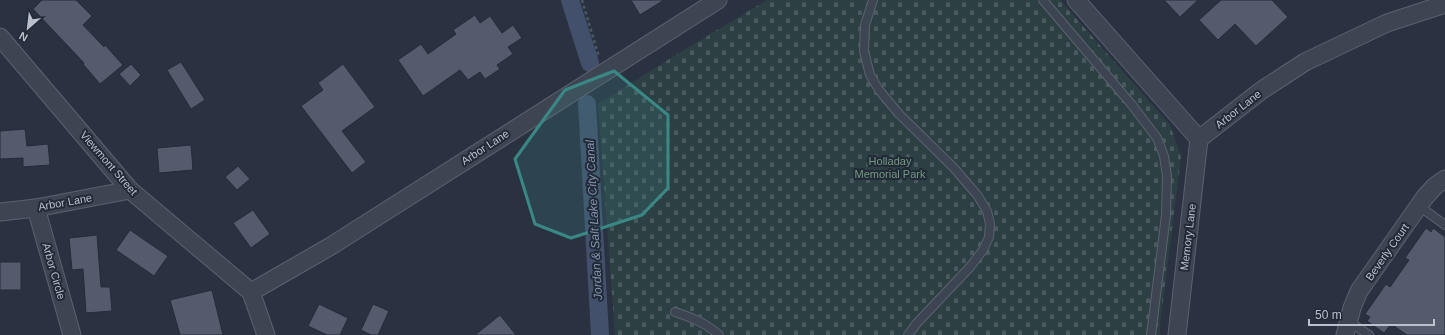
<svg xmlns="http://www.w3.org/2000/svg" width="1445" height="335" font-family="Arial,sans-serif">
	<defs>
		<pattern id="cemetery-stones" width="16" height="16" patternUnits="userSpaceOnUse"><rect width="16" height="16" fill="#2c3f43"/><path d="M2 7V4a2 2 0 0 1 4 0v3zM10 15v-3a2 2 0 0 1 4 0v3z" fill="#49595d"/></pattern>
	</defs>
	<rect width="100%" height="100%" fill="#2a3242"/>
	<path fill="url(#cemetery-stones)" d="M767,0h293l110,125 11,32 -21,168v10h-545l-17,-231 68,-43z"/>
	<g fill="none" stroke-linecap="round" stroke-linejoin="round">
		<g stroke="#43506b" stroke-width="18">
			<path d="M570,0l20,63"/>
			<path d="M587,104l13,231"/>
		</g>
	</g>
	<g fill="#535b6d" stroke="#242b39">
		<path d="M42,0h34l16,16 -9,9 21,22 1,-2 18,20 -23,19 -17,-20 1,-1 -51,-54z"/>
		<path d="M631,0h33l-24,15z"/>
		<path d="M1164,0h34l-18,17z"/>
		<path d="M1221,0h51l16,17 -32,29 -21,-22 -17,16 -19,-20z"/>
		<path d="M475,15l5,8 10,-7 12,17 11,-8 9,13 -14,9 5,7 -16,11 3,4 -15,10 -5,-7 -12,8 -8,-10 -37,26 -25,-36 23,-16 7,10 28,-20 -3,-4z"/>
		<path d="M181,62l24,38 -14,9 -24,-39z"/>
		<path d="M131,64l10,11 -11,11 -11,-12z"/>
		<path d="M343,64l32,43 -33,24 24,31 -14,11 -51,-67 22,-16 -5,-7z"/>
		<path d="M25,129l2,17 21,-2 2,21 -27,2v-9l-23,1v-28z"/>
		<path d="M191,145l2,25 -34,3 -2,-25z"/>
		<path d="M238,166l12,13 -13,11 -12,-13z"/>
		<path d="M253,210l17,24 -19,14 -18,-25z"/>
		<path d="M1426,228l5,4 2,-4 12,9v98h-38l-16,-11 -7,9 -17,-12 3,-4 -5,-3 21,-30 4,3 19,-27 -4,-2z"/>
		<path d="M130,230l38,26 -14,20 -38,-26z"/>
		<path d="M97,235l4,52h9l2,24 -26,2 -3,-44 -11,1 -3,-32z"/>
		<rect x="0" y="262" width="21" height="28"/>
		<path d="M212,290l11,45h-43l-10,-35z"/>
		<path d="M319,304l29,14 -8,17h-13l-19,-9z"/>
		<path d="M373,304l16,7 -11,24h-7l-10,-5z"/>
		<path d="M500,315l16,20h-41z"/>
	</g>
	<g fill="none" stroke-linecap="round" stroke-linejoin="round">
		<defs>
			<g id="lane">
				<path d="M873,0l-8,25 -1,26 6,24 9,15 20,24 55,54 24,28 9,15 3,13 -1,13 -6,13 -13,17 -53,56 -9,12"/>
				<path d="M1043,0l89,105 25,33 7,18 3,20 -1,39 -15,120"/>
				<path d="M1419,206l26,19"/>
				<path d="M675,312c18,6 29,10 44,23"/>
				<path d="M1348,321l21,14"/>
			</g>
			<g id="street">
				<path d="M1076,0l123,139 63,-49 43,-28 82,-39 58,-19"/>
				<path d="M0,37l130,153 121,102 15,43"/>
				<path d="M36,208l36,127"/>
				<path d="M0,212l36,-4 94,-18"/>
				<path d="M251,292l80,-46 387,-246"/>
				<path d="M1177,335l22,-196"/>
				<path d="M1345,335l7,-27 7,-17 66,-94 10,-11 10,-7"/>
			</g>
		</defs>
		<use href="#lane" stroke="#5c626f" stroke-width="10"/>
		<use href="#street" stroke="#5c626f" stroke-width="19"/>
		<path stroke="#4a5b60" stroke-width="2.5" stroke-dasharray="3 3" stroke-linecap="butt" d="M582,0l17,57"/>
		<use href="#lane" stroke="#3e4552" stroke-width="8"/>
		<use href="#street" stroke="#3e4552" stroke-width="17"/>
	</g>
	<path fill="#3a8886" fill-opacity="0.2" stroke="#3a8886" stroke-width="3" stroke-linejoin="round" d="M614,71l54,44v73l-26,27 -71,23 -36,-14 -20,-65 50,-69z"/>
	<g text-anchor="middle" stroke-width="4" stroke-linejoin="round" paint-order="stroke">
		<g font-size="11" fill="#bbc0cc" stroke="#222937">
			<text transform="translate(1238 109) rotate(-38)" y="4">Arbor Lane</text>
			<text transform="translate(485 147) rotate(-33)" y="4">Arbor Lane</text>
			<text transform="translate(109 163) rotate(49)" y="4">Viewmont Street</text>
			<text transform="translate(65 202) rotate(-10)" y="4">Arbor Lane</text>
			<text transform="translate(1188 237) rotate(-83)" y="4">Memory Lane</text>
			<text transform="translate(1387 252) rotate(-55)" y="4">Beverly Court</text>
			<text transform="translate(54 271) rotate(74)" y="4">Arbor Circle</text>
		</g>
		<g font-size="11" fill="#749b80" stroke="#222937">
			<text x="890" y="165">Holladay<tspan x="890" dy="13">Memorial Park</tspan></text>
		</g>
		<g font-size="12" font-style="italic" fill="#8594b0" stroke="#222937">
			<text transform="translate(594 220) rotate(-93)" y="4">Jordan &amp; Salt Lake City Canal</text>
		</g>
	</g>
	<g transform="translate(28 28) rotate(208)" stroke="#222937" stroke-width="3" paint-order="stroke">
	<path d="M0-3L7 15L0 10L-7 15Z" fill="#bbc0cc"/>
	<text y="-6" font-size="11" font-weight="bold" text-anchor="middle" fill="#bbc0cc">N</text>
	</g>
	<path d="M1309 319v6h125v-6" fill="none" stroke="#bbc0cc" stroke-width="2"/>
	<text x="1315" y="319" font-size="12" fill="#bbc0cc" stroke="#222937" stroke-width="3" paint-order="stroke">50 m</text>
</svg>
